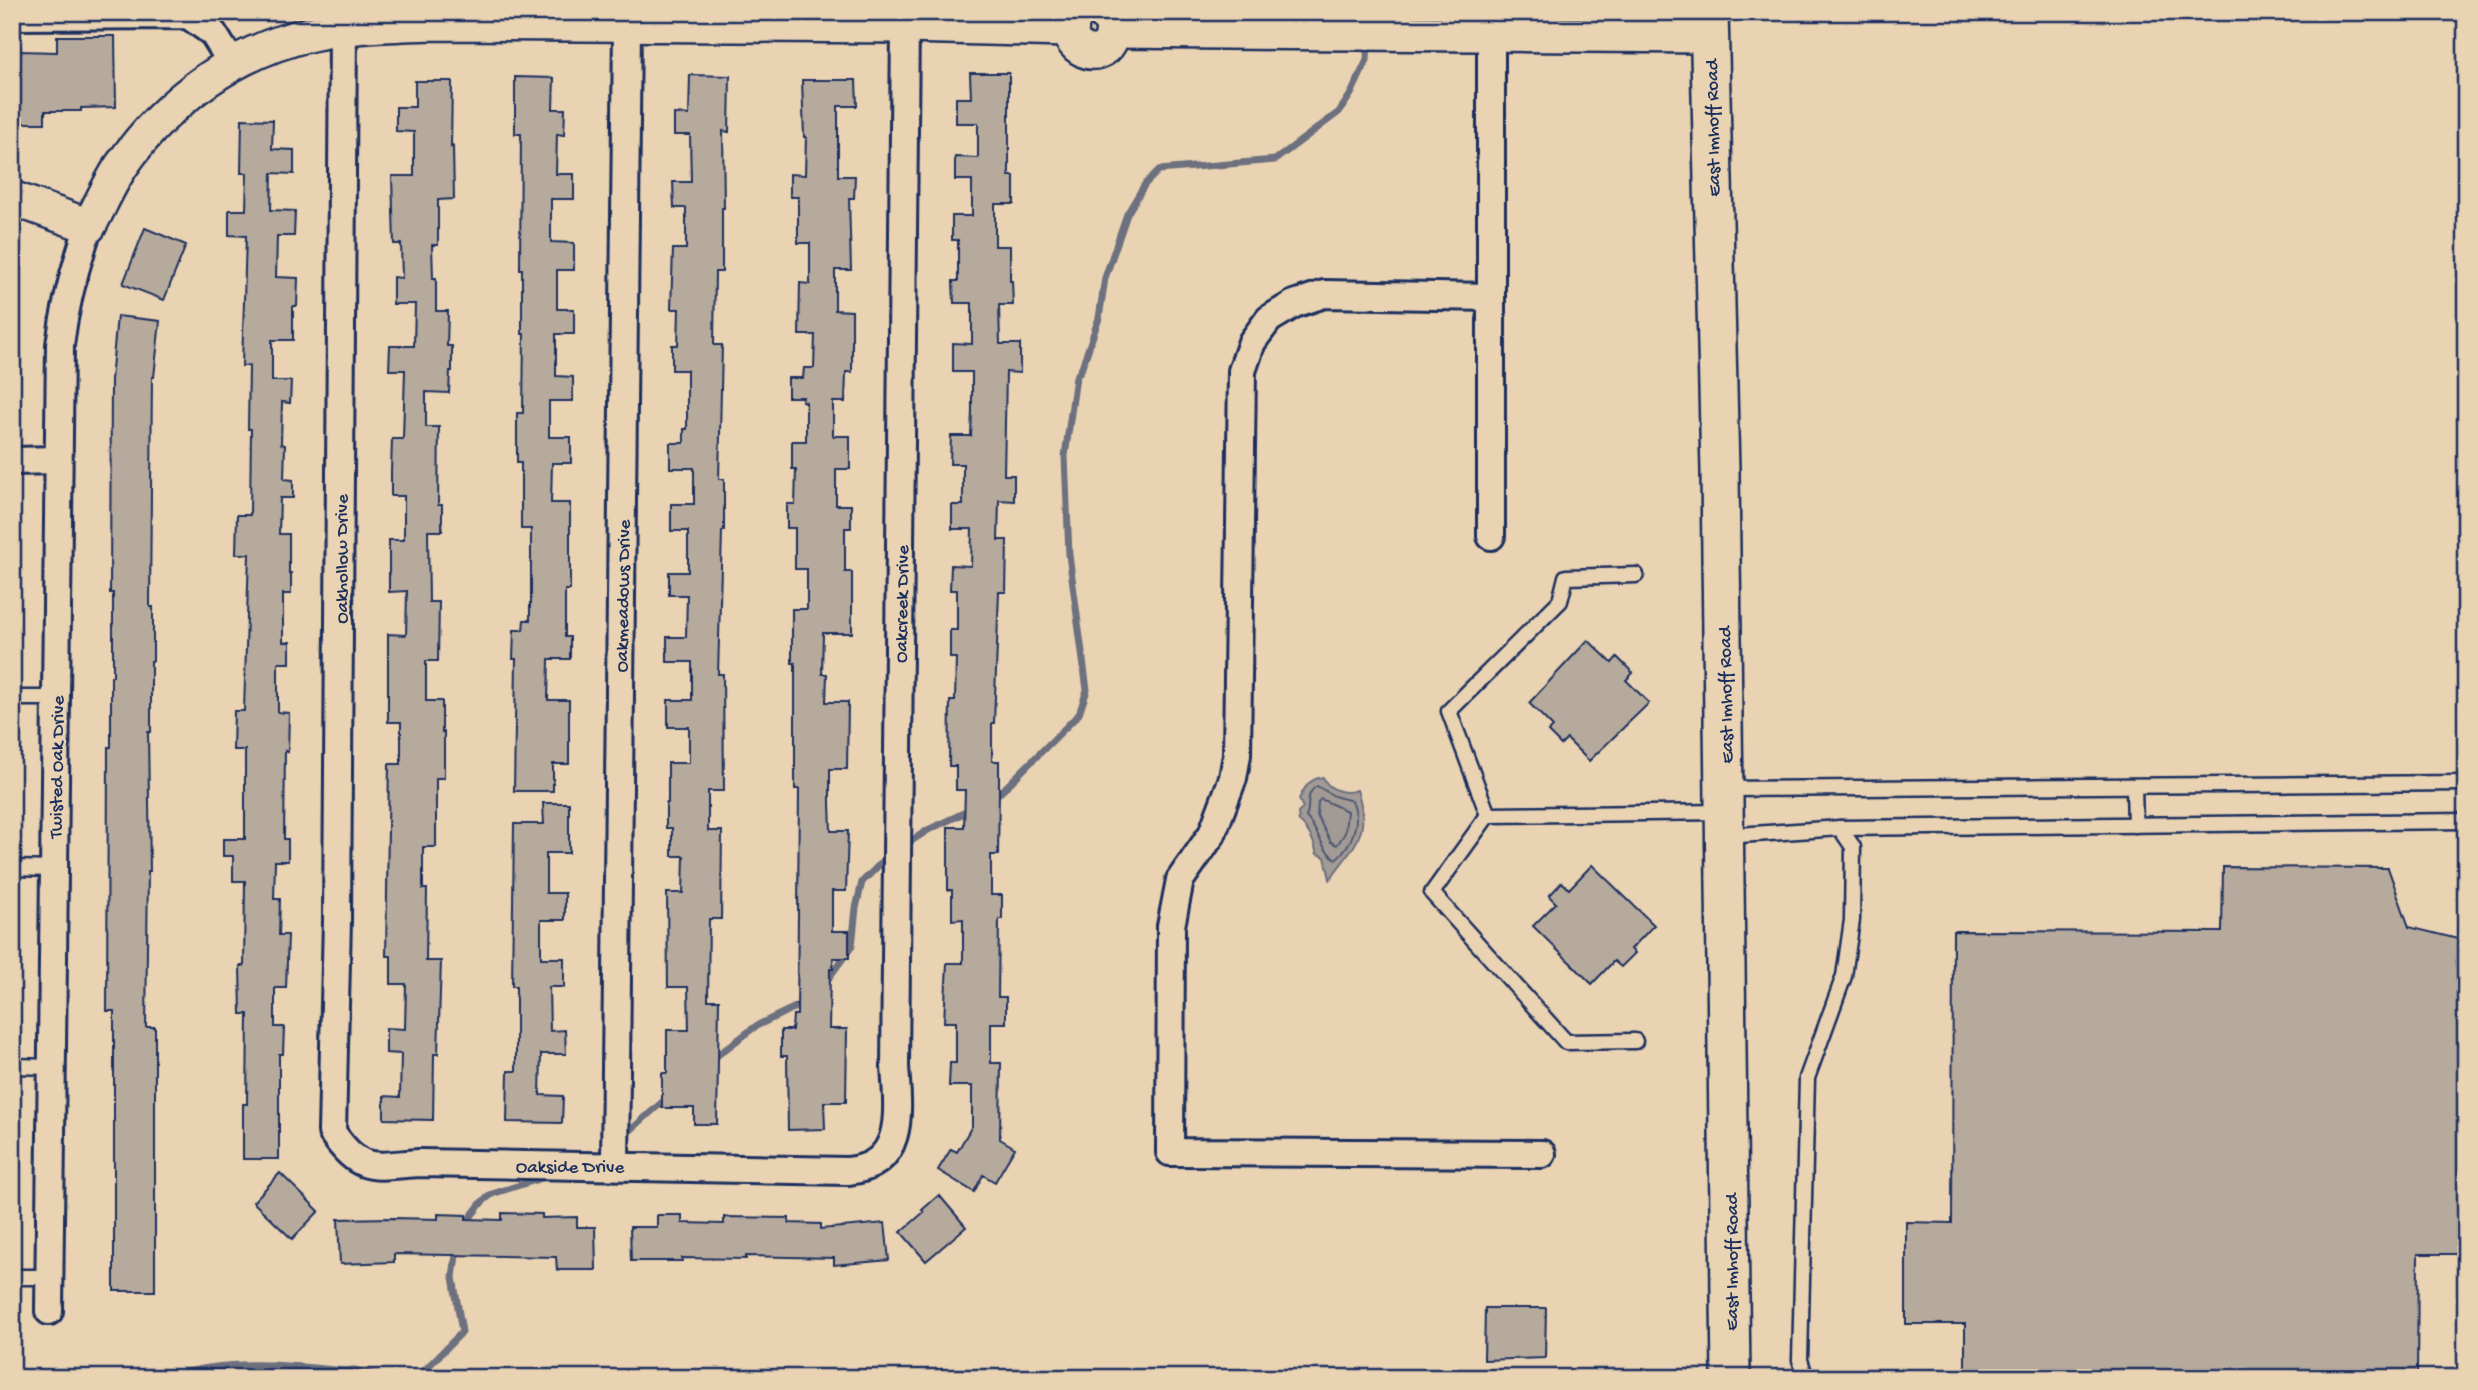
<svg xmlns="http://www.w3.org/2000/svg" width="2478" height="1390" font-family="'Gochi Hand',sans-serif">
	<rect width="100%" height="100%" fill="#e9d3b2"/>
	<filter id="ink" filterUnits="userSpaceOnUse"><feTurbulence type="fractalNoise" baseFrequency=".0143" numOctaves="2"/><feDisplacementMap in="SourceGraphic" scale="14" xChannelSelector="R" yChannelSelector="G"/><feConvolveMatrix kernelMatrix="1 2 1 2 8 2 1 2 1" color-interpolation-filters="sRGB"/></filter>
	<g filter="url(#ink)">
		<path fill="#a29b95" stroke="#6c707f" stroke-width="2" d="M1323,777c5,13 22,18 34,13 15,45 -3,55 -27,89l-5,-22 -8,-3c-3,-14 -8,-24 -18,-33l-1,-8 5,-5 -4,-9c6,-12 10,-20 24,-22z"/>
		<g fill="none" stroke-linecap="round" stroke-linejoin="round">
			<g stroke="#515a74" stroke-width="2">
				<path d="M1317,786l17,10 18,5c10,20 0,44 -16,58 -16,-10 -16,-27 -30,-42 5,-11 -2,-23 11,-31z"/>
				<path d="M1321,799l26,12 -2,22 -8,12 -6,-3 -14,-26 1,-14z"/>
			</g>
			<g stroke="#6c707f" stroke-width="7">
				<path d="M991,798l10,-6 78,-78 8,-24 -18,-135 -4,-99 11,-79 5,-7 18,-52 6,-40 22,-64 18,-30 14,-14 116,-10 64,-48 12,-18 16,-34 1,-19"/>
				<path d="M902,847l26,-17 44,-21"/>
				<path d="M825,983l27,-37 4,-38 6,-26 27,-27"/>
				<path d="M710,1061l46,-35 48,-23"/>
				<path d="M623,1137l46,-41"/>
				<path d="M465,1224l17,-22 10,-8 56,-18"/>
				<path d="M167,1378c57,-20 119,-13 178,-7l9,-1 36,8"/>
				<path d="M417,1378l45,-46 -9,-55 4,-29"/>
			</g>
		</g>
		<g fill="#b6aa9d" stroke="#1b2f5e" stroke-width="2">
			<path d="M57,36h58l1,71 -35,1v3h-36v12h-31l1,-28h4v-44l38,1z"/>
			<path d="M970,73h39v103h5v28h-19v42h15v35h2l1,24h-14l1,39h20v29l-14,-1 -2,103h10v26l-15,-1 -1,40h9l-1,52h-7l-5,131h-2v38h7v29l-1,65h-7v40h11v24h-3l-1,78h8v26h-15v40h10l-1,76 15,9 -20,34 -12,-7 -9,17 -36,-22 13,-21 6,3 15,-26v-40h-23l1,-23h6v-41h-12l3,-59h16v-44l-11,1v-30h-4v-63h16l1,-37h-9v-24h-7l1,-65h5l1,-43h-6v-28h7v-40h-7l1,-25 20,1 1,-37h-20v-24h11v-41h-13l1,-28h20l1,-25v-39h-19v-29l19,1v-41h-18l-1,-22h5v-41h-6v-24h20v-36h-17v-23l23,1v-35h-22v-25h15z"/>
			<path d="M690,75l40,1 -1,56 -6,-1 1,77h-2v64h-7l-1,73h8l-3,134h5v52h-2l-4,143h5l1,117h-16v40h14l-1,88h-12l-1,81h11l-2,124h-23v-16h-32v-35h5v-43h22l-1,-43h-20l-1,-94h16l1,-37h-12v-28h-6v-25h2v-40h21v-36h-21v-27h24v-38h-25v-25h19l1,-42h-18v-23h19v-41h-17v-27h23v-36h-24v-25h14v-14h3v-59h-15v-25h6l1,-36h-8l2,-60h13v-41h-12l-1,-26h18l-1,-47h-16v-21l15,1z"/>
			<path d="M515,77l39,1 -1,31h12l-1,26 -7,-1 -1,40h18v25h-23v43l23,1v27h-17v39h17v25h-18v42l17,1v24h-24v36h22v26h-19l-1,40h19v87h-5v47h5v22h-21l-1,41h21v64h-16v27h-39l2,-132h-3l1,-29h9l1,-10h6v-17h1v-74h-10v-66h-4v-50h6l1,-79h-2v-65h-2l1,-135h-6z"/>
			<path d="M802,80h54l1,26h-19v70h17l-1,22h-5l2,72h-16v40l17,1v61h-6l-1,30h-12v34h17v33h-14v36h15v23h-6v44h7v61h-29l-1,41h5l-1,28h22l-1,67h-17v34l1,28h17l-2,60h-14v40h17v27h-16v11h-3l-1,60h18l-1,73h-22l1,27 -37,1 -1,-74h-6v-26h11l1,-15h4l1,-101 1,-125h-4v-126h-3v-54h15v-40h-12v-41h-8v-24h8l1,-35h-4v-28h14v-39l-4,-1 1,-4h-15v-19h15l1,-10h10l1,-33h-16l1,-52 10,1v-41h-12v-46h-8v-23l15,1 1,-38h-2z"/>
			<path d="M415,81h37l-1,66 2,-1 1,53 -16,1v45h-6l1,33h3v33h12l-1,35h5v25h-2l-1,22 -23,-1v35h13l-1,78h4v26h-14l1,71h10l-1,59h-12v40h16v31h2v46h-8v69h-13v42h4l-1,72h15l-3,93h-4l-1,66 -49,-1v-23l16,1 1,-43 -15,-1v-25l19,1 1,-45h-15v-28h-5l3,-192h12v-42h-13v-88l18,1 1,-44 -18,1v-52h15v-44h-13v-24l1,-33h11l2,-69h-16l1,-24h24l1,-42h-22v-27l9,1 -1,-34h-7l-2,-68h22v-44l-18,-1v-24h19z"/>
			<path d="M242,119l31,1 -1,29 22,1v24l-22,-1 -1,37 24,1 -1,25h-17l-1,41 22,1 -1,28h-4v34h-21v41h19l-1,22 -8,-1 -1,42 4,1 -1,34 9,1v18h-13l-1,36h10v39h2v21h-8v48h7v21h-12v49l11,1 -1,39 -3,-1 -1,88h4v22h-13l-1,38h6l-1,36h9l-2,53h-11v39h9l-1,27h-4v105h-36v-55h4l1,-90h-7l-1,-48h4l1,-85h-12v-25h-10v-17h22v-89h-12l1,-39h10l5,-157h-13l1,-39h13l1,-86h-3l1,-63h-7l4,-130 -17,-1v-25h17l1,-37h-6z"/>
			<path d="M145,228l41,17 -22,55 -41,-16z"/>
			<path d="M117,316l43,5 -6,56h-2l-2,230h3v54h-2v71h-3l2,139h-2l-2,156h9v264h-41v-280h-7l1,-264h3v-71h2v-83h-3l1,-213z"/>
			<path d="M1588,640l24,23 5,-6 16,16 -7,7 23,23 -60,58 -22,-22 -6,6 -13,-13 5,-5 -24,-24z"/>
			<path d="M543,803h26v50h-23v40h19v27h-24v38h23v29h-15l1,44 15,-1 1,24h-25l-1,41 23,1 -1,27 -55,-1 1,-51h8v-85h-4l2,-162h30z"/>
			<path d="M1592,865l62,60 -23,24 4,4 -14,14 -7,-6 -22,23 -59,-58 23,-23 -7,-7 13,-14 7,7z"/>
			<path d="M2223,867l165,1 21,59 57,14v313h-48l-1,124h-452v-54h-59v-102l46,1 1,-292 269,1z"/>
			<path d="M280,1173l39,38 -27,28 -39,-37z"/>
			<path d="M939,1195l27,32 -40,34 -25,-29 23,-20 -2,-2z"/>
			<path d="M502,1213l40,1v4l35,-1v10h18l1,43h-39l-1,-13 -162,-3v8l-54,2 -2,-45 55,-1 45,1v-5l28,1v4l36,1z"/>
			<path d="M657,1215h25v8l42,1v-7l65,1v5l32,1v5l64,-6 4,37 -55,5v-7l-88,-2v3l-64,-1v3h-51l-1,-34h27z"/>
			<path d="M1485,1308h61l-1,50 -61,2z"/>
		</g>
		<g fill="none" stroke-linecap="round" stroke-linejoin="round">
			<defs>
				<g id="service">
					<path d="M1636,575l-70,2 -6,24 -111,110 39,104 235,-3"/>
					<path d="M12,698h44"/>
					<path d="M2134,787l1,38"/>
					<path d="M1725,789l741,-6"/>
					<path d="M1488,815l-56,78 134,149 69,-1"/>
					<path d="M1840,828l626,-7"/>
					<path d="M1725,836l115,-8 13,19 -1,73 -8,56 -37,102 -7,282 6,18"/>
					<path d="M12,868l42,1"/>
					<path d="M12,1066l40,1"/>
					<path d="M12,1277h37"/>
				</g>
				<g id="minor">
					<path d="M12,16l176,-1 25,18 20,32"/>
					<path d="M343,29l-6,891 -5,212c28,42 42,34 87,31l429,8c58,-6 50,-61 47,-104l10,-1041"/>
					<path d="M1491,297l-167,-3 -30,10 -25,15 -17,23 -10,29 -5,384 -4,23 -21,56 -32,46 -9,46 -1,226 372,2"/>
					<path d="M12,461l46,-1"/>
					<path d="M1491,536v-500"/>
					<path d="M615,1166l12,-1140"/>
					<path d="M49,1311l11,-966c5,-41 15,-79 29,-119"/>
				</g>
				<g id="tertiary">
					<path d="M1078,14l-6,7 -1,17c15,25 46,15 41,-14l-7,-10"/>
					<path d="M1113,31l596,5"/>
					<path d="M12,198l77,28c11,-20 20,-42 33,-61 46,-66 115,-116 194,-132 41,-8 82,-9 123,-10l466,3 165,4"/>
				</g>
				<path id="secondary" d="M1709,12l11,459 11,907"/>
			</defs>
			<use href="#service" stroke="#1b2f5e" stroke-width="19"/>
			<use href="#minor" stroke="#1b2f5e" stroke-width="32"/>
			<use href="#tertiary" stroke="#1b2f5e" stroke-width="38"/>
			<use href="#secondary" stroke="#1b2f5e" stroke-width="42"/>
			<path stroke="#1b2f5e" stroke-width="4.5" stroke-dasharray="7 5" stroke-linecap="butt" d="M1424,1371l1,7"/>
			<use href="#service" stroke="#e9d3b2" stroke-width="14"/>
			<use href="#minor" stroke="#e9d3b2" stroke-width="26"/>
			<use href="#tertiary" stroke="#e9d3b2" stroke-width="33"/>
			<use href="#secondary" stroke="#e9d3b2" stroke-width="37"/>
		</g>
	</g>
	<g text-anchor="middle" stroke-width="5" stroke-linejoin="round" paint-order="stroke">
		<g font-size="19" fill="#1b2f5e" stroke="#e9d3b2">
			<text transform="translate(1711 128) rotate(-91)" y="7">East Imhoff Road</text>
			<text transform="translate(340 559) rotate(-90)" y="7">Oakhollow Drive</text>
			<text transform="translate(621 596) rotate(-89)" y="7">Oakmeadows Drive</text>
			<text transform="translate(900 604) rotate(-89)" y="7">Oakcreek Drive</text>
			<text transform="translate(1724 695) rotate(-91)" y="7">East Imhoff Road</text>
			<text transform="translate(55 767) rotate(-89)" y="7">Twisted Oak Drive</text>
			<text x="570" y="1172">Oakside Drive</text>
			<text transform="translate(1730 1262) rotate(-90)" y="7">East Imhoff Road</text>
		</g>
	</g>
	<rect width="2478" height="1390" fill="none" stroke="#e9d3b2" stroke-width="42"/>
	<rect x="21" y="21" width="2436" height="1348" fill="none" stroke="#1b2f5e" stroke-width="2.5" filter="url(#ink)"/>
</svg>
